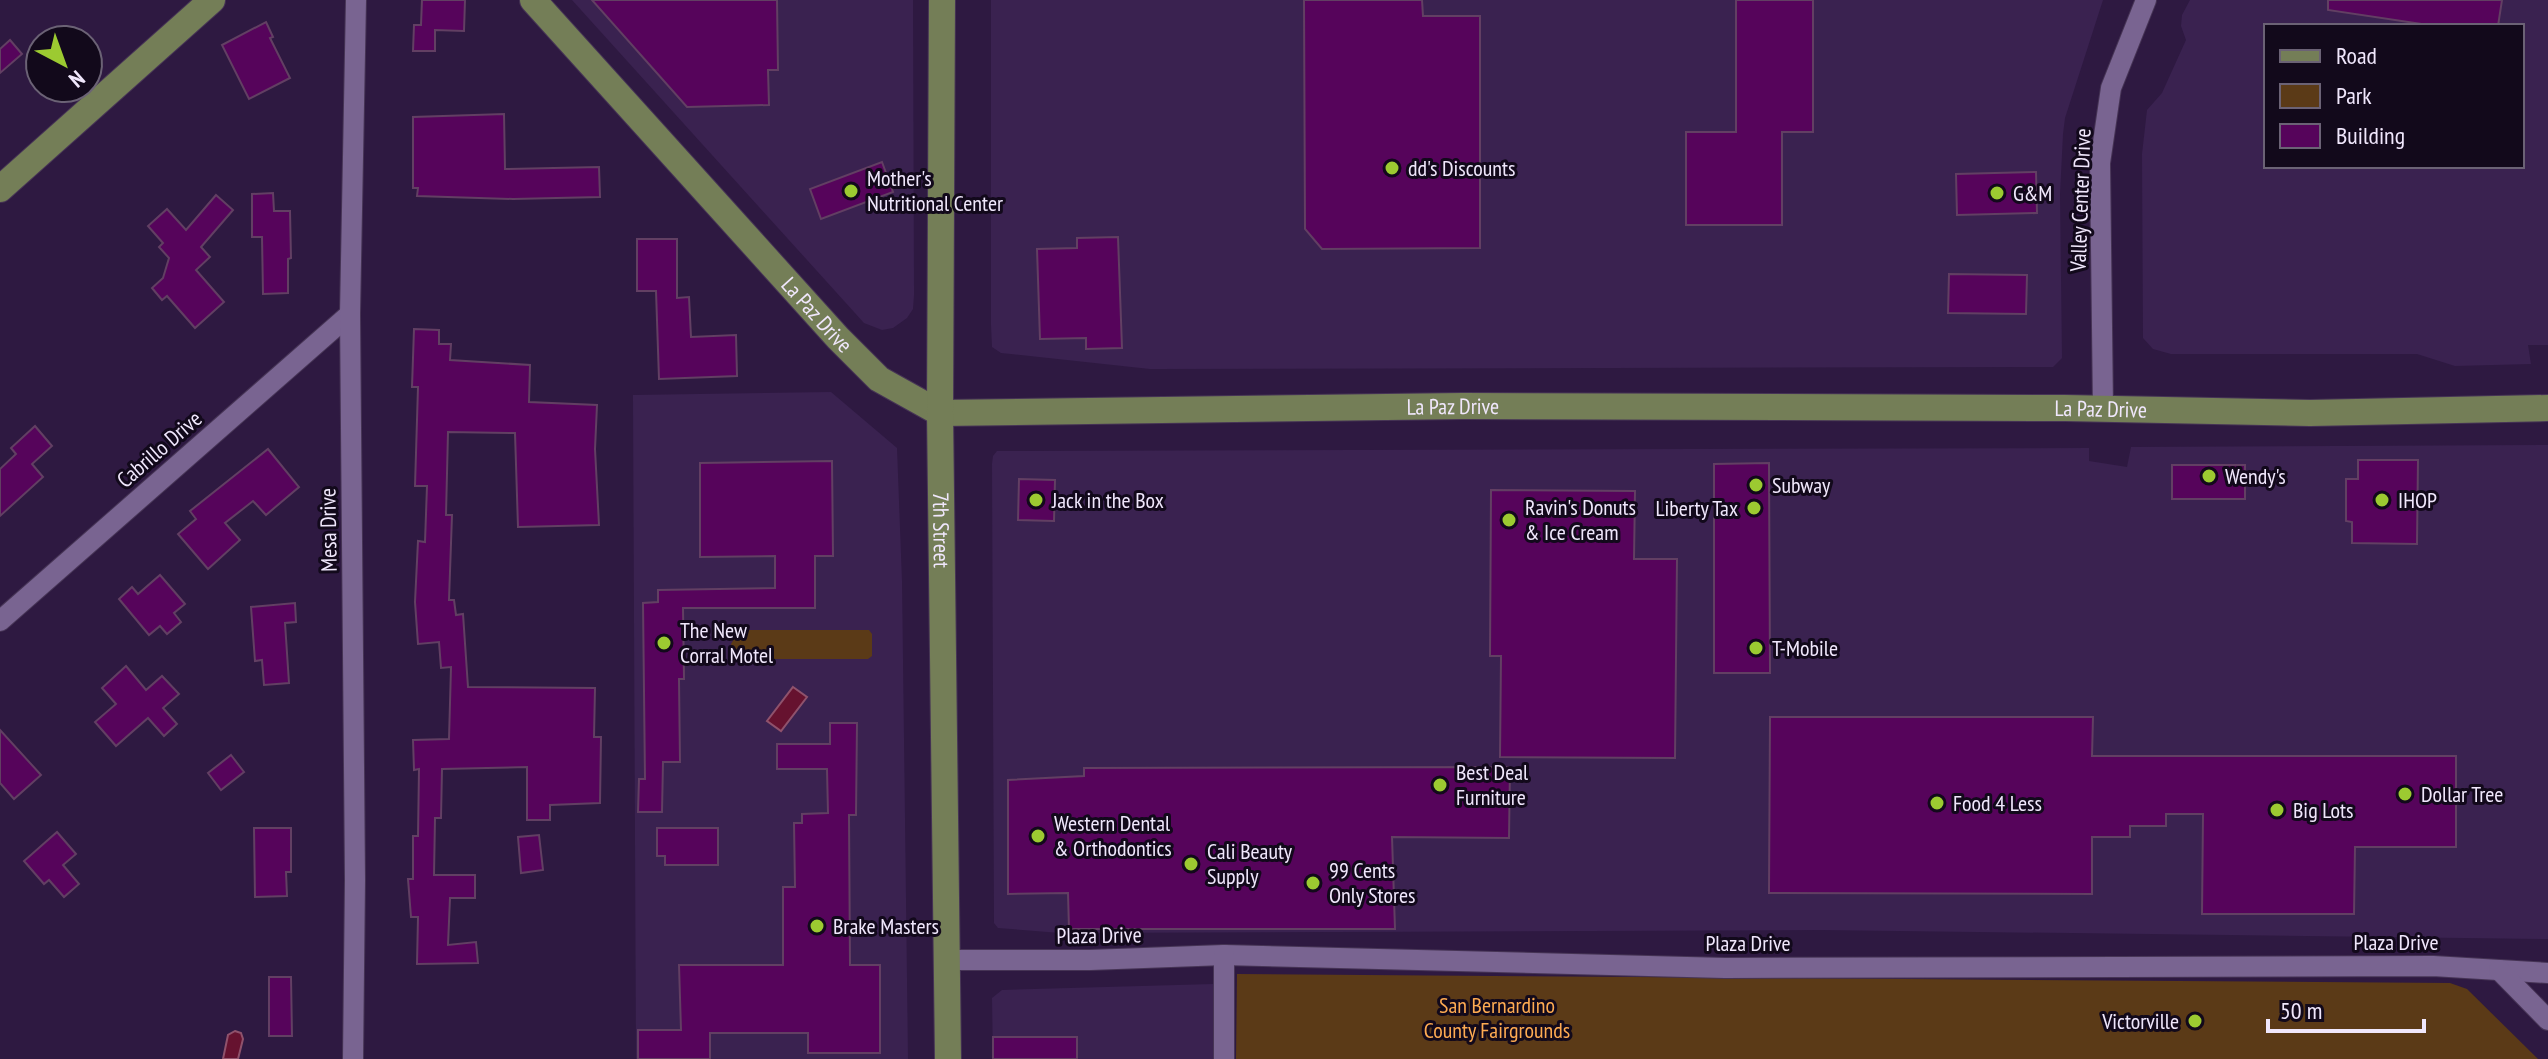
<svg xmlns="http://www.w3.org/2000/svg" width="2548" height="1059" font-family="'PT Sans Narrow',sans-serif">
	<rect width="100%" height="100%" fill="#2e1941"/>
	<g fill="#3a2250" fill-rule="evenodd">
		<path d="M572,0h341l1,295 -1,14 -6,9 -14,10 -11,2 -18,-7z"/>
		<path d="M991,0h1112l-38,118 -2,16 -3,60 2,164 -9,9 -903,2 -149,-16 -9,-6 -1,-22z"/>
		<path d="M2190,0h358v345h-20l3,19 -76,2 -38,-12h-246l-18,-5 -10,-11 -1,-184 5,-44 15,-17 24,-53 -5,-14 1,-11zM2266,26h256v140h-256z"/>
		<path d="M831,392l66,56 5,133 6,478h-272l-3,-664z"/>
		<path d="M2548,445v494l-727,-9 -761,3 -62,-5 -4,-5 -2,-459 1,-8 4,-5 1092,-3v13l38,6 4,-20z"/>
		<path d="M1213,984v75h-220l-1,-61 10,-8z"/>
	</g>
	<g fill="#5b3a17">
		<path d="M743,630h126l3,4v22l-4,3h-123l-11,-6 -3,-9 6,-10z"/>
		<path d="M1237,974l1213,9 17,6 71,70h-1302z"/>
	</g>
	<g fill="#66122f" stroke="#8f526c" stroke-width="2">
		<path d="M793,687l14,10 -26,34 -14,-10z"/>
		<path d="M235,1031l6,2 2,6 -5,20h-15l5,-24z"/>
	</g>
	<g fill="#56045b" stroke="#623f63" stroke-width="2">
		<path d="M422,0h43l-1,31 -29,-1v21h-22l1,-26h7z"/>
		<path d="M592,0h185l1,70h-10l1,35 -82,2z"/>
		<path d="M1304,0h118l1,16h57v232l-158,1 -17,-20z"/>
		<path d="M1736,0h77v132h-31v93h-96v-93h50z"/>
		<path d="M2328,0h174l-4,26h-63l-107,-16z"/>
		<path d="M266,22l7,15 -3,1 20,40 -41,21 -27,-54z"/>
		<path d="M10,40l12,14 -22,19v-24z"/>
		<path d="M504,114l1,55 94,-2 1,30 -87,2 -96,-3 1,-8h-5v-71z"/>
		<path d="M882,162l11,30 -72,27 -11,-30z"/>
		<path d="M2036,172l1,41 -80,2 -1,-41z"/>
		<path d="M273,193l1,18h16l1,47 -3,1v34l-25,1 -1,-57h-10v-43z"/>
		<path d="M216,195l17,15 -32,37 9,10 -14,13 28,32 -29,26 -28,-32 -5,4 -10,-12 11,-10 6,-20 -10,-11 4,-4 -15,-17 19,-17 19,21z"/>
		<path d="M1118,237l4,111 -36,1v-11l-46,1 -3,-90 40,-1v-10z"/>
		<path d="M637,239h40v59l12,-1 2,40 45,-2 1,41 -78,3 -3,-88h-19z"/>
		<path d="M1949,274l78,1 -1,39 -78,-1z"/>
		<path d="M414,329l25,1v14h12l-1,16 80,5 -1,37 68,3 -2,44 4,76 -81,2 -3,-94 -67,-1 -2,83h6l-3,85h5l2,15 7,-1 5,73 127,1 -1,49h7l-1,66 -50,2v15h-23v-53l-85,2 -1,49h-6l-1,57h41v23h-25l-2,47 28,-3 2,21 -61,1 1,-47h-7l-3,-38h5v-43h5l1,-67 -5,1 -1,-30 36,-1 2,-72 -10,1 -2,-26 -21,2 -3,-42 3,-61 7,1 2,-56h-12l3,-99h-6z"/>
		<path d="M35,426l17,20 -20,18 11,13 -43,39v-47l16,-15 -5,-6z"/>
		<path d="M268,449l31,38 -33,28 -13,-14 -28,22 15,17 -32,29 -30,-35 18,-15 -6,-8z"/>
		<path d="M2358,460h60l-1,84 -65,-1v-21l-6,-1v-42h12z"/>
		<path d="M832,461l1,95h-18v52h-132l1,71h-5l1,83h-17l-1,50h-24l1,-33h6l-2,-176 15,-1v-12l117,-2v-32l-75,1v-94z"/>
		<path d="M1769,463l1,210h-56v-209z"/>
		<rect x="2172" y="465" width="73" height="34"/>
		<path d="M1019,479l36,1 -1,41 -36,-1z"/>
		<path d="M1491,490l144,1 -1,68h43l-2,199 -175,-1 1,-101h-11z"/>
		<path d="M160,575l25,29 -11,9 7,9 -14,12 -7,-8 -11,9 -30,-36 13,-12 6,7z"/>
		<path d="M295,603l1,19 -11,1 4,60 -25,2 -2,-25 -7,1 -4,-54z"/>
		<path d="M126,666l20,24 16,-14 17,18 -16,14 14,16 -13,12 -16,-18 -32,28 -21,-24 21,-18 -14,-16z"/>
		<path d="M1770,717h323l-1,39h364v91h-101l-1,67h-152l1,-100h-37v12h-36v11h-38v57l-323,-1z"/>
		<path d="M830,723h27l-1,92h-7l1,150h30v88h-72v-20h-98v26h-72v-29h43l-2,-65h104v-78h12l-1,-64h8v-9l26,-1 -1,-44h-50v-25h53z"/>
		<path d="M0,730l41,45 -27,24 -14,-16z"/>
		<path d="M231,755l13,17 -23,18 -13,-17z"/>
		<path d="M1510,767l-1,71 -117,-1 3,92h-326l-1,-36 -60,1v-114l76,-4v-8z"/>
		<path d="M254,828h37v44h-5l1,24 -32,1z"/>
		<path d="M657,828h61v37h-53v-9h-8z"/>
		<path d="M57,832l19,22 -13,11 16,19 -15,13 -15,-17 -5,4 -20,-23z"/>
		<path d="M539,835l4,35 -22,3 -3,-36z"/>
		<path d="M269,977h22l1,59h-23z"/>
		<rect x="993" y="1037" width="84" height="22"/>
	</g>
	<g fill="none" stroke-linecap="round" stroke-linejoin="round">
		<defs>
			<g id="minor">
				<path d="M2103,408l-3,-245 11,-75 35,-88"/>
				<path d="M0,621l350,-307"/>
				<path d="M947,960h143l134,-5 501,13 708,-2 115,7"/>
				<path d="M2499,970l49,50"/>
				<path d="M353,1059l2,-179 -5,-566 6,-314"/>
				<path d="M1224,1059v-104"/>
			</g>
			<g id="major">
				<path id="s1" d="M533,0l305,338 41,41 61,34 523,-7 602,2 245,5 238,-5"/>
				<path id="s2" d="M942,0l-2,413 8,646"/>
				<path d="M0,189l212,-189"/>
			</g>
		</defs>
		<use href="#minor" stroke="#463455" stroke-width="22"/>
		<use href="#major" stroke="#463455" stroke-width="28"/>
		<use href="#minor" stroke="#796491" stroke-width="20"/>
		<use href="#major" stroke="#747e57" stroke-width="26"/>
	</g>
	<g fill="#9cca31" stroke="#12091b" stroke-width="3">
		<circle cx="1392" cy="168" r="8"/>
		<circle cx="851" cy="191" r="8"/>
		<circle cx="1997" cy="193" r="8"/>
		<circle cx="2209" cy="476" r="8"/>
		<circle cx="1756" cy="485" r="8"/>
		<circle cx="1036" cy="500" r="8"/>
		<circle cx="2382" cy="500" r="8"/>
		<circle cx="1754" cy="508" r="8"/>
		<circle cx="1509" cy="520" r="8"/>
		<circle cx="664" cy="643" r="8"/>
		<circle cx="1756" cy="648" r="8"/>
		<circle cx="1440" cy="785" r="8"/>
		<circle cx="2405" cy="794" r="8"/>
		<circle cx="1937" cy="803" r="8"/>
		<circle cx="2277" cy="810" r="8"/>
		<circle cx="1038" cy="836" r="8"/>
		<circle cx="1191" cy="864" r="8"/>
		<circle cx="1313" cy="883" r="8"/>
		<circle cx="817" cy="926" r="8"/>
		<circle cx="2195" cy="1021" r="8"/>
	</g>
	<g text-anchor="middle" stroke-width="6" stroke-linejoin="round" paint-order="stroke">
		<g font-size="22" fill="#f0e7fc" stroke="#12091b" text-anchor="start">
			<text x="1408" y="176">dd's Discounts</text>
			<text x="867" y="186">Mother's<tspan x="867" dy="25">Nutritional Center</tspan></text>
			<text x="2013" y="201">G&amp;M</text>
			<text x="2225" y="484">Wendy's</text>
			<text x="1772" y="493">Subway</text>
			<text x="1052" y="508">Jack in the Box</text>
			<text x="2398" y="508">IHOP</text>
			<text x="1525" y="515">Ravin's Donuts<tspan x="1525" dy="25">&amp; Ice Cream</tspan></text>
			<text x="1738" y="516" text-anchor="end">Liberty Tax</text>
			<text x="680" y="638">The New<tspan x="680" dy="25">Corral Motel</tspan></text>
			<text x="1772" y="656">T-Mobile</text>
			<text x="1456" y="780">Best Deal<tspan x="1456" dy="25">Furniture</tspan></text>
			<text x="2421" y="802">Dollar Tree</text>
			<text x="1953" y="811">Food 4 Less</text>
			<text x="2293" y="818">Big Lots</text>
			<text x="1054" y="831">Western Dental<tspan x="1054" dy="25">&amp; Orthodontics</tspan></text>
			<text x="1207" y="859">Cali Beauty<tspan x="1207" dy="25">Supply</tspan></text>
			<text x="1329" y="878">99 Cents<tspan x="1329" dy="25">Only Stores</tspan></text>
			<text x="833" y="934">Brake Masters</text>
			<text x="2179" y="1029" text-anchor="end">Victorville</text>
		</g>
		<g font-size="22" fill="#f0e7fc" stroke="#12091b">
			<text transform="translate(2080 200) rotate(-88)" y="8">Valley Center Drive</text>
			<text dy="8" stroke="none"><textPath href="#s1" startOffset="424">La Paz Drive</textPath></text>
			<text dy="8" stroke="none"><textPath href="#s1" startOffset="1096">La Paz Drive</textPath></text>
			<text dy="8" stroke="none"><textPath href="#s1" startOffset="1744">La Paz Drive</textPath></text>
			<text transform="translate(159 449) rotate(-41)" y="8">Cabrillo Drive</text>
			<text dy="8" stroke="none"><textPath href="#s2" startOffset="530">7th Street</textPath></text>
			<text transform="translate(328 530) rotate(-91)" y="8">Mesa Drive</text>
			<text transform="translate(1099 935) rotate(-1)" y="8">Plaza Drive</text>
			<text x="2396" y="950">Plaza Drive</text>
			<text x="1748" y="951">Plaza Drive</text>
		</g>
		<g font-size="22" fill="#feab52" stroke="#12091b">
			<text x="1497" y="1013">San Bernardino<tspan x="1497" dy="25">County Fairgrounds</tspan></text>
		</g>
	</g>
	<rect x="2264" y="24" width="260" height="144" fill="#12091b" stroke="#6b6275" stroke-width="2"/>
	<rect x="2280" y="50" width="40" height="12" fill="#747e57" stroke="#6b6275" stroke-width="2"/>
	<text x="2336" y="64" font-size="24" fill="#f0e7fc">Road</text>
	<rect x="2280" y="84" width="40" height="24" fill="#5b3a17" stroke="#6b6275" stroke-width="2"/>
	<text x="2336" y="104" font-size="24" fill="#f0e7fc">Park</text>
	<rect x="2280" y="124" width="40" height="24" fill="#56045b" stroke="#6b6275" stroke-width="2"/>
	<text x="2336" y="144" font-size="24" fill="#f0e7fc">Building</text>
	<g transform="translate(64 64) rotate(139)"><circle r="38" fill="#12091b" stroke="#6b6275" stroke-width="2"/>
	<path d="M0-6L14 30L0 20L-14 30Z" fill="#9cca31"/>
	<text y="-12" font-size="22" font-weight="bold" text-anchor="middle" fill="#f0e7fc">N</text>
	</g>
	<path d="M2268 1019v12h156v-12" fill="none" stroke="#f0e7fc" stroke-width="4"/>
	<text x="2280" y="1019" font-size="24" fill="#f0e7fc" stroke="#12091b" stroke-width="6" paint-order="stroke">50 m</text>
</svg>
